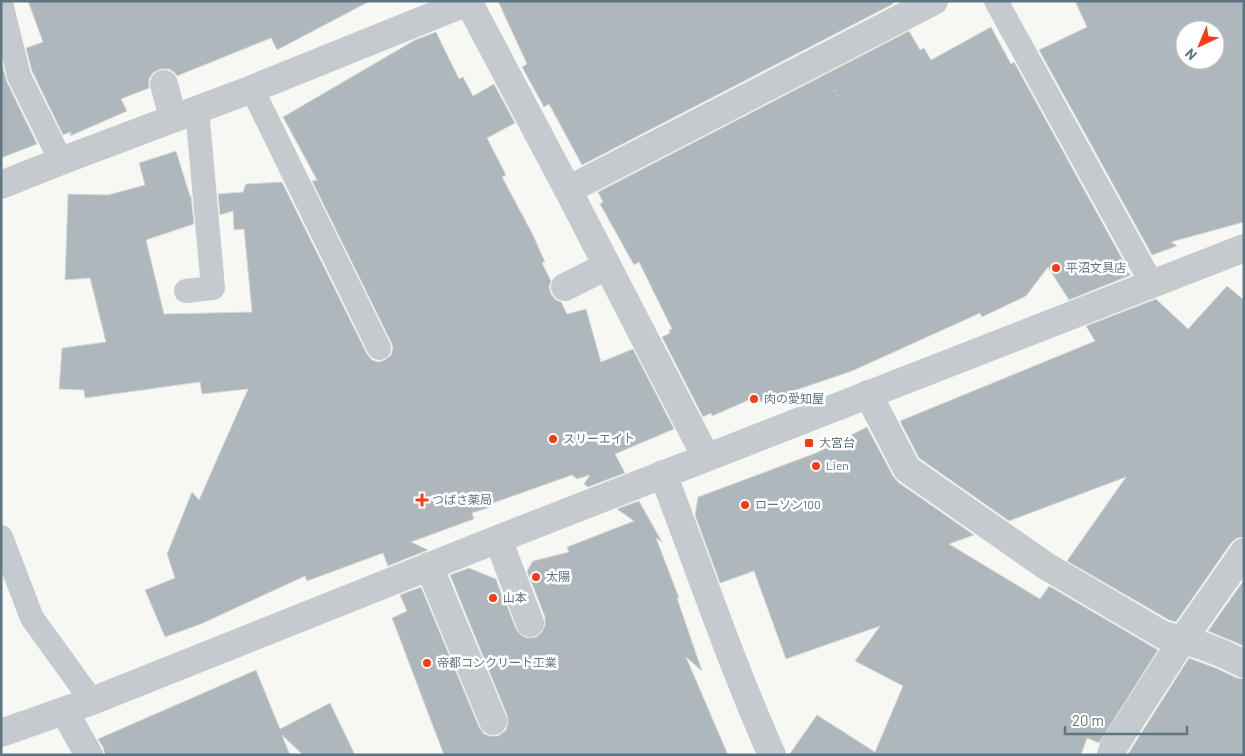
<svg xmlns="http://www.w3.org/2000/svg" width="1245" height="756" font-family="Barlow,'Noto Sans JP',sans-serif">
	<rect width="100%" height="100%" fill="#f7f7f4"/>
	<g fill="#adb7bc" stroke="#d9d9d6" fill-rule="evenodd">
		<path d="M28,1h342l-93,49 -6,-12 -94,38 -2,-3 -6,-4h-9l-7,4 -4,6v9l-28,11 6,12 -57,25 1,-4 -8,3 -31,-64 -6,-23 17,-6z"/>
		<path d="M498,1h394l1,3 -311,161 -33,-61 -5,3 -22,-40 5,-3z"/>
		<path d="M1075,1h169v221l-73,20 6,4 -25,9 -113,-205 48,-23zM1185,30h30v30h-30z"/>
		<path d="M991,27l20,37 3,-2 111,202 -5,2 11,9 -62,25 -21,-33 -22,29 -44,21 -2,-4 -128,58 -91,31 -3,-6 -46,20 -1,-3 -8,4 -41,-80 8,-4 -1,-3 3,-1 -33,-67 -5,3 -34,-61 3,-2 -5,-10 311,-161 11,19 4,-2 7,12z"/>
		<path d="M436,32l23,47 4,-2 10,19 21,-12 21,39 -28,15 19,37 -4,2 31,58 12,27 -3,1 9,18 -2,6 2,7 5,6 5,2 6,12 19,-5 15,53 32,-13 41,80 -59,25 10,19 -37,14 -4,-3 6,-9 -13,4 -5,-4 -82,29 1,3 -19,6 2,6 -63,23 17,8 -40,16 -5,-13 -76,28 -2,-5 -104,48 -36,13 -20,-47 30,-12 -8,-24 25,-62 7,8 49,-111 -46,5 -2,-12 -115,16 -1,-8 -25,-1 3,-41 44,-6 -16,-64 -25,2 3,-86 40,1 37,-10 -6,-22 37,-12 14,45h1l3,28 -48,16 18,74 88,-2 -8,-83 -10,1 -1,-19 -13,4 -2,-21 25,-2 3,-8 36,-2 85,172 5,6 6,2 7,-2 6,-5 2,-7 -2,-6 -79,-161 5,-1 -34,-63 132,-77z"/>
		<path d="M1,61l6,21 30,62 -36,14z"/>
		<path d="M1227,286l17,14v237l-7,1 -6,5 -55,79 -7,-2 -102,-59 59,-84 -117,44 -90,-63 -19,-37 195,-80 -9,-15 70,-27 32,30z"/>
		<path d="M867,427l26,49 5,6 76,53 -25,9 91,55 9,-13 109,64 -59,93 -12,-5 -6,17h-292l28,-40 58,37 28,-66 -48,-25 25,-35 -94,33 -32,-88 -34,12 -25,-68 3,-18 118,-44z"/>
		<path d="M639,501l23,41 -6,-4 23,60h-2l25,73 -16,-14 42,98h-284l-52,-137 15,-7 -7,-16 21,-8 58,140 5,7 6,2h8l8,-6 2,-7 -1,-8 -57,-140 19,-7 27,11 9,25 1,-1 10,26 5,6 6,3 9,-1 6,-5 3,-7v-8l-18,-46 6,-10 36,-9 -2,-5 67,-26 -17,-12z"/>
		<path d="M1244,580v66l-36,-15z"/>
		<path d="M1189,658l29,11 19,9 7,1v76h-113l-3,-1z"/>
		<path d="M256,670l24,59 50,-26 25,52h-52l-21,-20 8,20h-185l-2,-8 -5,-8z"/>
	</g>
	<g fill="none" stroke-linecap="round" stroke-linejoin="round">
		<path stroke="#c0c3c5" stroke-width="3" stroke-dasharray="2.5 2.5" stroke-linecap="butt" d="M835,90l5,9"/>
		<g stroke="#c4cacd" stroke-width="24">
			<path d="M996,1l156,283"/>
			<path d="M1,3l18,73 42,85"/>
			<path d="M252,89l127,259"/>
			<path d="M186,291l27,-3 -16,-179"/>
			<path d="M1,537l31,81 60,83"/>
		</g>
		<g stroke="#c4cacd" stroke-width="28">
			<path d="M164,84l9,34"/>
			<path d="M1,185l60,-24 191,-72 218,-88"/>
			<path d="M568,190l366,-189"/>
			<path d="M565,287l42,-21"/>
			<path d="M868,394l39,75 139,97 117,69c29,6 55,15 81,29"/>
			<path d="M663,474c36,94 68,189 109,281"/>
			<path d="M498,539l32,84"/>
			<path d="M429,566l64,155"/>
			<path d="M64,711l25,44"/>
			<path d="M1,733l91,-32 406,-162 746,-291"/>
			<path d="M1111,755l3,-9 69,-107 61,-87"/>
		</g>
		<path stroke="#c4cacd" stroke-width="28" d="M468,1l100,189 138,267"/>
	</g>
	<g fill="#f63b15" stroke="#fff" stroke-width="2">
		<circle cx="1056" cy="268" r="5"/>
		<circle cx="754" cy="399" r="5"/>
		<circle cx="553" cy="439" r="5"/>
		<rect x="804" y="438" width="10" height="10" rx="2.5"/>
		<circle cx="816" cy="466" r="5"/>
		<path d="M419.5 492.5h5v5h5v5h-5v5h-5v-5h-5v-5h5z"/>
		<circle cx="745" cy="505" r="5"/>
		<circle cx="536" cy="577" r="5"/>
		<circle cx="493" cy="598" r="5"/>
		<circle cx="427" cy="663" r="5"/>
	</g>
	<g text-anchor="middle" stroke-width="5" stroke-linejoin="round" paint-order="stroke">
		<g font-size="12" fill="#5f7582" stroke="#fff" text-anchor="start">
			<text x="1066" y="272">平沼文具店</text>
			<text x="764" y="403">肉の愛知屋</text>
			<text x="563" y="443">スリーエイト</text>
			<text x="819" y="447">大宮台</text>
			<text x="826" y="470">Lien</text>
			<text x="432" y="504">つばさ薬局</text>
			<text x="755" y="509">ローソン100</text>
			<text x="546" y="581">太陽</text>
			<text x="503" y="602">山本</text>
			<text x="437" y="667">帝都コンクリート工業</text>
		</g>
	</g>
	<rect width="1245" height="756" fill="none" stroke="#5f7582" stroke-width="5"/>
	<g transform="translate(1200 45) rotate(224)"><circle r="24" fill="#ffffff" stroke="#bfc8cd"/>
	<path d="M0-4L9 19L0 12L-9 19Z" fill="#f63b15"/>
	<text y="-8" font-size="14" font-weight="bold" text-anchor="middle" fill="#5f7582">N</text>
	</g>
	<path d="M1065 726v8h122v-8" fill="none" stroke="#5f7582" stroke-width="2.5"/>
	<text x="1072" y="726" font-size="15" fill="#5f7582" stroke="#ffffff" stroke-width="4" paint-order="stroke">20 m</text>
</svg>
